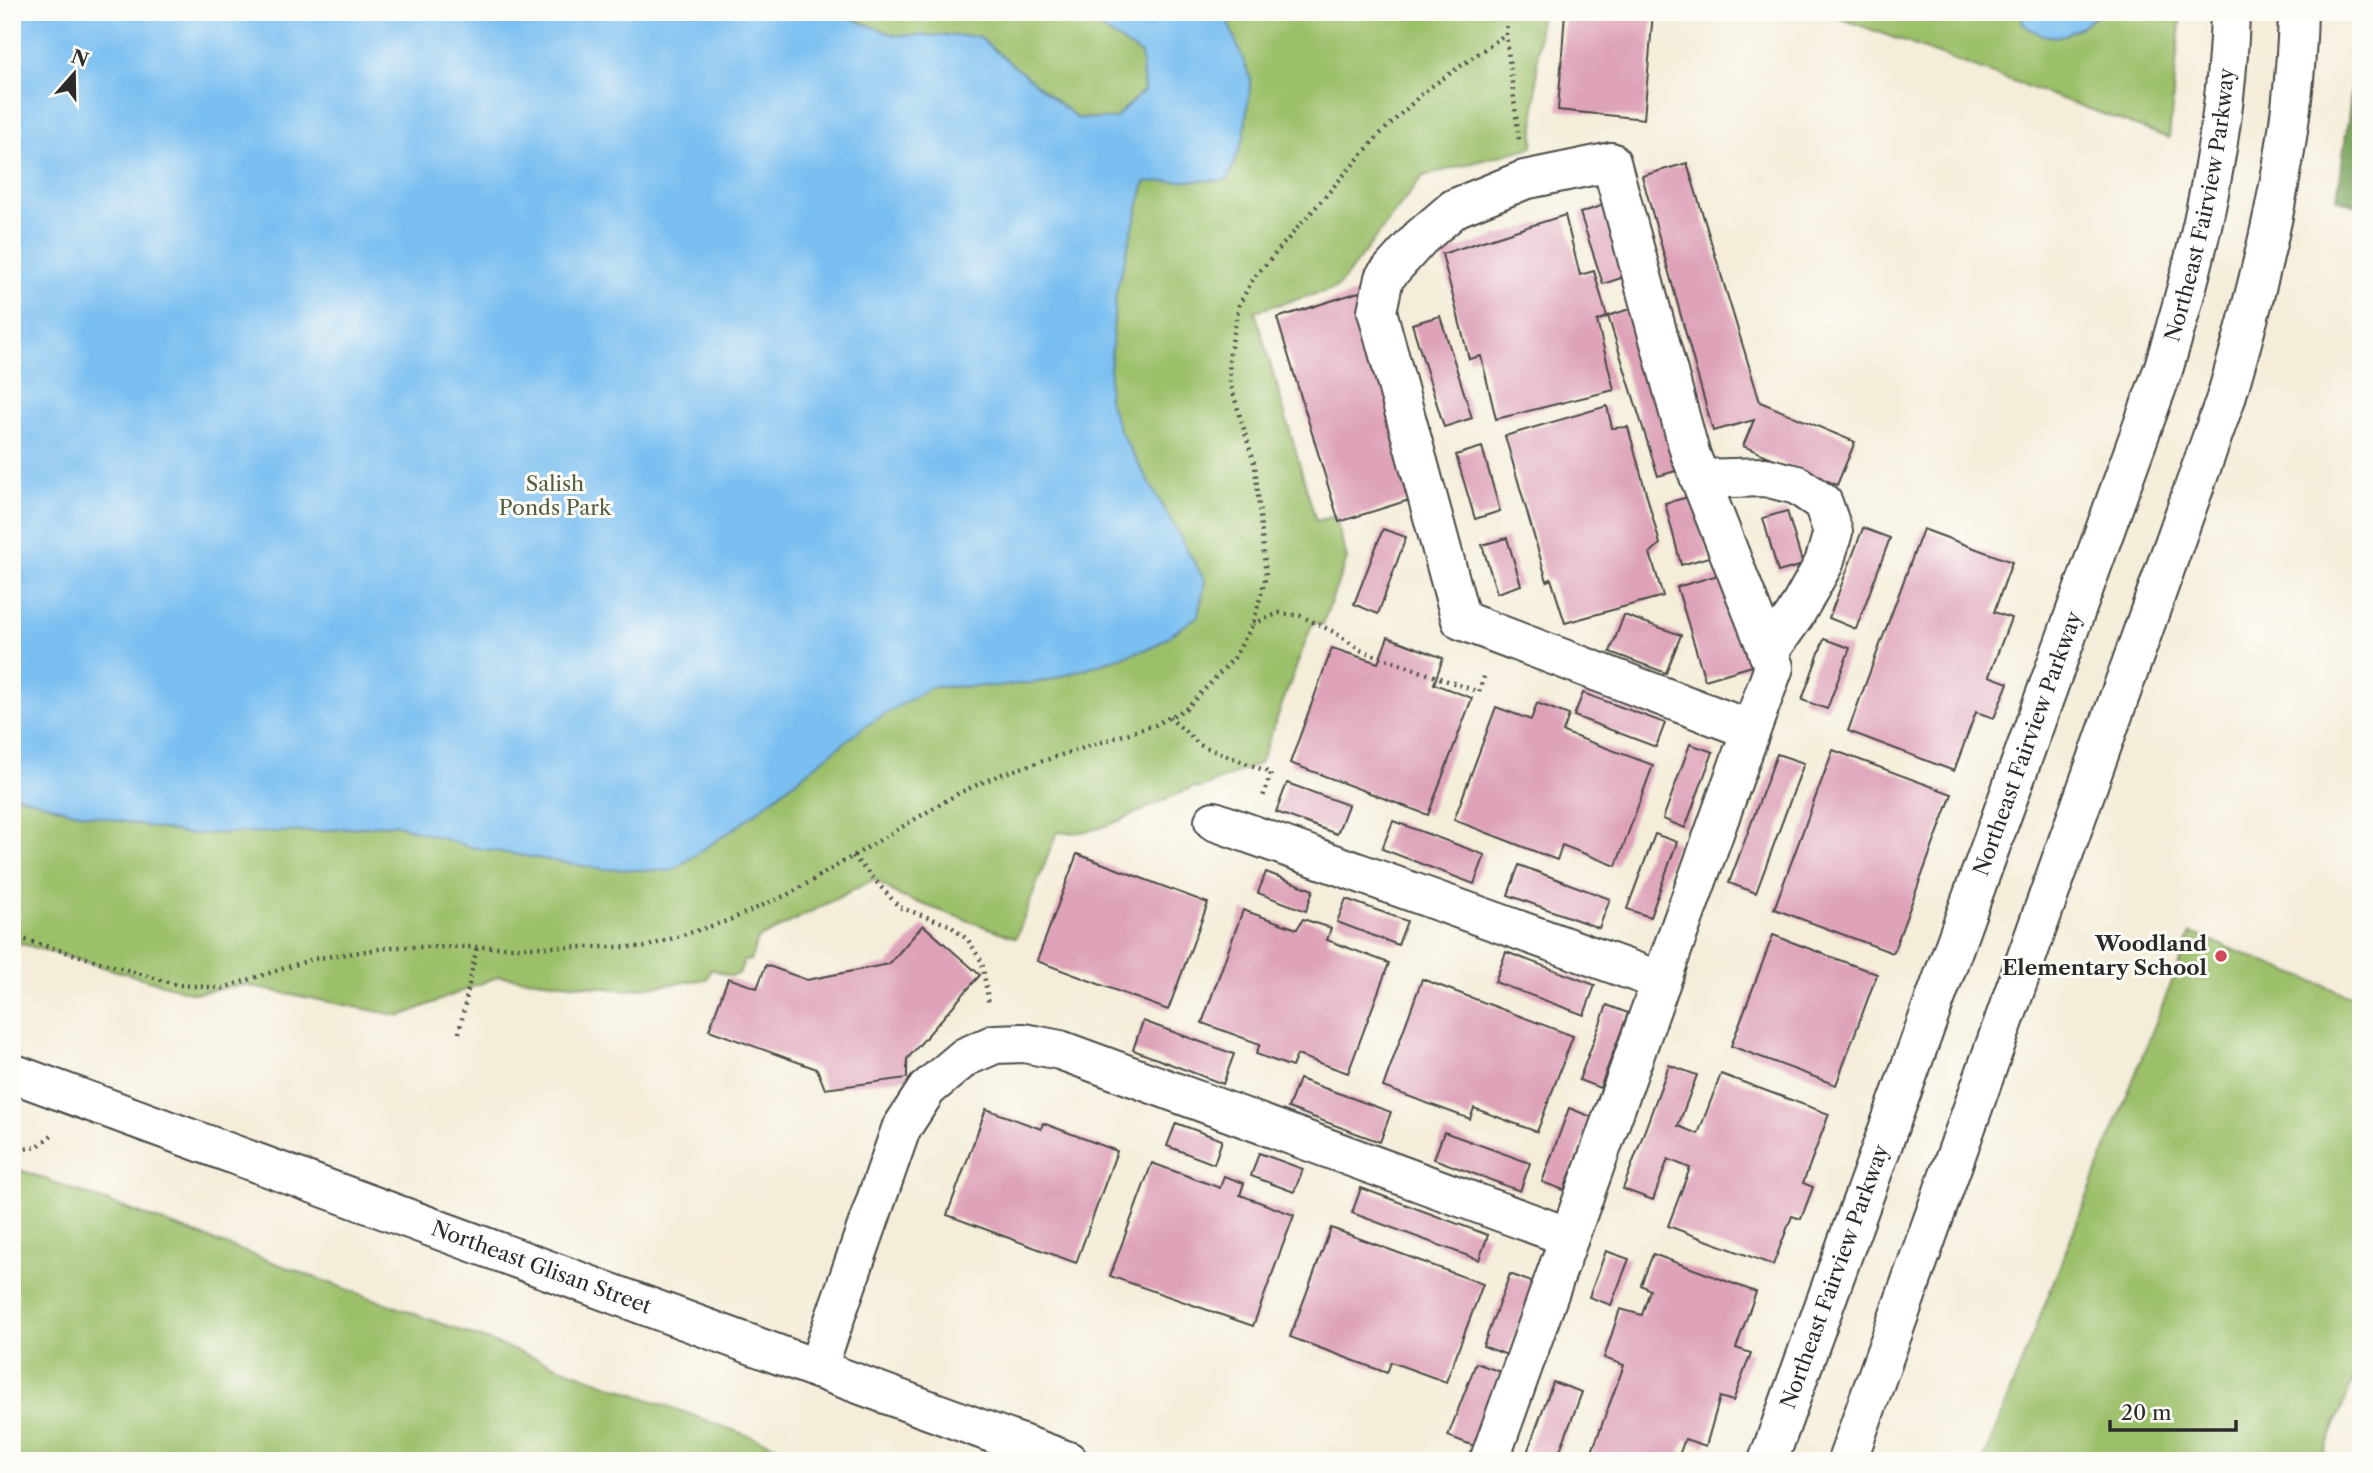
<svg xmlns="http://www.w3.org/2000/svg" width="2373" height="1473" font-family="'Libre Caslon Text',serif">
	<rect width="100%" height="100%" fill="#fdfcf7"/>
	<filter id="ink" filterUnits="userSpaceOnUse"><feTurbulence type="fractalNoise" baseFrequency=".0143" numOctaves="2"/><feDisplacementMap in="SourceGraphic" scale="14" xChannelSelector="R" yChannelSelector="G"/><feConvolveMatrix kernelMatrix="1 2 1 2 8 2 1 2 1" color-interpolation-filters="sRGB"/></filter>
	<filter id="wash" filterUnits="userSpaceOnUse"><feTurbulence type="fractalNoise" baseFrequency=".00686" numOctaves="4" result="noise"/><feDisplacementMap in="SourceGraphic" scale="28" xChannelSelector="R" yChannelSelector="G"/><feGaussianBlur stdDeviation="1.57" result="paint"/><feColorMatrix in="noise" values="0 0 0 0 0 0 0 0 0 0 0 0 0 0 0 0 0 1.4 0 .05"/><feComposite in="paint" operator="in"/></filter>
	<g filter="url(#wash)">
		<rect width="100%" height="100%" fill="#f4edd9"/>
		<g fill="#9cc06a" stroke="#64764a" stroke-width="2">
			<path d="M12,12h1528l-7,135 -110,29 -86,112 -82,23 61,210 19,-5 12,43 -25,66 -9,-3 -53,141 -61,26 -4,-2c-46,15 -88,51 -138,45l-41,106 -116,-42 -26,-17 -116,60 -8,22 -6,-1 -5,14 -9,2 -19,-7 -4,10 -81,11 -127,-14 -98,40 -158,-31 -49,8 -182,-52z"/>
			<path d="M1823,12h358l-12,126z"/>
			<path d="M2191,933l170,67v359l-40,102h-338z"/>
			<path d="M12,1167l806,294h-806z"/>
		</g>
		<path fill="#7da65e" stroke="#546844" stroke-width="2" d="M2357,12h4v195l-24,-8 13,-94z"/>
		<g fill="#7abff1" stroke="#52758e" stroke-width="2">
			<path d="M12,12h822l61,23 83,1 99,82 37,1 30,-29 -3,-36 -65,-42h148l27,67 -7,58 -16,43 -83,2 -29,110 -8,106 12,33 85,150 -7,35 -45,31 -107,34 -43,5 -72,1 -67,40 -123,97 -70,47 -69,-2 -132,-22 -76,-23 -75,7 -132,3 -118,-23 -57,-17z"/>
			<path d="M2023,12h78c-27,23 -50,36 -79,11z"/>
		</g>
		<g id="blocks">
			<g fill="#dea3b9">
				<path d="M1565,12h88l-9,107 -86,-9z"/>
				<path d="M1687,163l73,239 95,40 -18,43 -94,-39 11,-26 -41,11 -71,-255z"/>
				<path d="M1604,205l23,71 -24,8 -23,-71z"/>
				<path d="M1565,215l15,60 14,-4 13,46 -10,4 17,69 -118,29 -15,-63 -12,3 -27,-105z"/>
				<path d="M1359,292l63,204 -83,26 -62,-204z"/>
				<path d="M1633,308l50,161 -25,7 -50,-160z"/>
				<path d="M1440,316l32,102 -28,9 -32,-103z"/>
				<path d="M1607,406l5,22 16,-1 32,117 -10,9 13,43 -98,27 -14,-44 -4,2 -42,-145z"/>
				<path d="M1482,447l18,64 -25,8 -19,-64z"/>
				<path d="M1693,496l16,61 -28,8 -16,-62z"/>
				<path d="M1787,511l16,54 -25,7 -15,-54z"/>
				<path d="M1863,528l27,10 -34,91 -27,-11z"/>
				<path d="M1383,529l23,8 -28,77 -24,-10z"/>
				<path d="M1923,529l89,33 -18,50 17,6 -22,58 19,7 -14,35 -18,-6 -22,59 -106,-40z"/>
				<path d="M1507,538l14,47 -24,8 -15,-48z"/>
				<path d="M1725,573l27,93 -47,14 -28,-93z"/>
				<path d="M1624,615l57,20 -15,38 -56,-21z"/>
				<path d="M1388,637l55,21 -9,26 38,14 -44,117 -138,-52 42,-115 46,15z"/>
				<path d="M1824,639l26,9 -23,61 -25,-9z"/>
				<path d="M1583,693l82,30 -9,24 -82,-31z"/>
				<path d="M1537,703l32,12 -6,17 90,33 -37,101 -54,-21 -5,15 -103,-40 42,-113 35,13z"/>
				<path d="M1690,744l23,8 -28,76 -22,-9z"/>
				<path d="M1833,750l119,44 -59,159 -119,-44z"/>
				<path d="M1777,754l27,9 -48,130 -27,-10z"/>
				<path d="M1287,783l61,22 -11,29 -61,-22z"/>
				<path d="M1393,821l92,34 -11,29 -92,-35z"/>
				<path d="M1655,834l22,8 -27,75 -23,-8z"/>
				<path d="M1077,854l131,49 -40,107 -131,-49z"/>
				<path d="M1519,865l91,34 -11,29 -91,-33z"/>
				<path d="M1266,872l47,18 -7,21 -48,-18z"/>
				<path d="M1346,899l61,22 -9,24 -61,-23z"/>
				<path d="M1243,910l54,19 6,-10 28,9 -4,12 62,23 -41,110 -51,-18 -5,12 -36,-13 4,-10 -58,-21z"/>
				<path d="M923,925l57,50 -73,84v19l-82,11 -8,-20 -108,-39 19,-52 29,10 9,-23 41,15 82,-16z"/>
				<path d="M1773,935l104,39 -41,111 -105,-39z"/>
				<path d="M1506,952l89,33 -11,30 -89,-33z"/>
				<path d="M1422,979l151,57 -36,96 -63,-24 -4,11 -87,-32z"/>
				<path d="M1607,1005l21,8 -28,75 -21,-8z"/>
				<path d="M1143,1021l91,33 -11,30 -90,-34z"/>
				<path d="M1669,1065l28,10 -19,51 20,8 23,-60 108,40 -26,69 10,4 -12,32 -9,-3 -19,49 -105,-39 22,-58 -22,-9 -15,41 -30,-11z"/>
				<path d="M1299,1079l92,33 -11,30 -92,-34z"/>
				<path d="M1569,1108l23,9 -28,73 -22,-8z"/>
				<path d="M986,1109l55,20 2,-6 74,28 -41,112 -129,-48z"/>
				<path d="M1176,1123l46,17 -8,24 -47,-18z"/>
				<path d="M1444,1132l86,31 -10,28 -86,-32z"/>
				<path d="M1259,1153l44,16 -9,23 -43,-16z"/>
				<path d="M1152,1163l68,25 4,-12 20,7 -4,12 54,20 -41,111 -143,-50z"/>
				<path d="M1361,1188l127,47 -9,25 -127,-47z"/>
				<path d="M1331,1228l152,56 -37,98 -55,-20 -4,11 -97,-36z"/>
				<path d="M1606,1251l23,8 -18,46 -22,-8z"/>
				<path d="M1653,1254l103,38 -20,56 15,5 -18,48 -13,-4 -14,49 -21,-7 -8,22h-76l-11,-4 34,-92 -20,-7 16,-49 22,6 8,-25 -9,-5z"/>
				<path d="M1510,1274l24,9 -27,72 -24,-9z"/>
				<path d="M1476,1363l25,9 -27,74 -26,-10z"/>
				<path d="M1553,1382l29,10 -26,69h-32z"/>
			</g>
		</g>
	</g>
	<g filter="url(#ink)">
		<use href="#blocks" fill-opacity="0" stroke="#494845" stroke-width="2"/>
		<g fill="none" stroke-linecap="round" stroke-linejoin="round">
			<defs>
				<g id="minor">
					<path d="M1700,479l65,-2 32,8 26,18 10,29 -9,31 -29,52 -27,38"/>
					<path d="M1214,821l447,160"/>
					<path d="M817,1369l84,-240 26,-40 38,-32 30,-13 29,-1 36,7 509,187"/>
					<path d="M1489,1461l262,-731 23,-63 -84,-214 -79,-291 -87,18 -69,28 -35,30 -36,40 -7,33 84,309 290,110"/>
				</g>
				<g id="major">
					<path id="s1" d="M12,1073l1056,388"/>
					<path id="s2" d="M1768,1461l395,-1091c36,-117 64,-235 67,-358"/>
					<path d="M1847,1461l379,-1063c37,-126 69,-254 72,-386"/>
				</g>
			</defs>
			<use href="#minor" stroke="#494845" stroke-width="42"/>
			<use href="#major" stroke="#494845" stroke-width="42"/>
			<g stroke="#494845" stroke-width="4.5" stroke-dasharray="2 5" stroke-linecap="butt">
				<path d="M1508,12l-2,22 13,106"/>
				<path d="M1253,624l26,-11 22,3 33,16 26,18 119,42 6,-18"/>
				<path d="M1169,717l31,28 71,28 -8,24"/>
				<path d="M853,856l46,51 50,18 19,15 14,22 7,43"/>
				<path d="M12,936l166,49 45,3 90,-29 80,-12h252l82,-26 64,-28 168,-100 40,-18 156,-50 32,-17 47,-50 19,-34 13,-48 -11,-110 -25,-83 -1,-25 10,-53 14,-26 125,-143 47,-45 81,-57"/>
				<path d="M459,1033l18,-87"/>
				<path d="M12,1151l25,-4 17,-14"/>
			</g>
			<use href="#minor" stroke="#fff" stroke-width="38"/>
			<use href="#major" stroke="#fff" stroke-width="38"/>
		</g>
	</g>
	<circle fill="#d1495b" stroke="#fdfcf7" stroke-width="2.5" cx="2221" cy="956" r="7"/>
	<g text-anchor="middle" stroke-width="6" stroke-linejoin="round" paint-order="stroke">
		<g font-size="21" fill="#2b2b2b" stroke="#fdfcf7">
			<text dy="7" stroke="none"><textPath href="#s2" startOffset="1330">Northeast Fairview Parkway</textPath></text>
			<text dy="7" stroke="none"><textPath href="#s2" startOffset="763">Northeast Fairview Parkway</textPath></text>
			<text dy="7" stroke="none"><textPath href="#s1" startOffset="564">Northeast Glisan Street</textPath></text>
			<text dy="7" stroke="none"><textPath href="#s2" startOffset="196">Northeast Fairview Parkway</textPath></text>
		</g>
		<g font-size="21" fill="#535f41" stroke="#fdfcf7">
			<text x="555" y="491">Salish<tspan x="555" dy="24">Ponds Park</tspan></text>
		</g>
		<g font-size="21" font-weight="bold" fill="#2b2b2b" stroke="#fdfcf7" text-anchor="end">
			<text x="2207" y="951">Woodland<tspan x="2207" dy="24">Elementary School</tspan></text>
		</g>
	</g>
	<rect width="2373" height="1473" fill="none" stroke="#fdfcf7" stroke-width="42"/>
	<g transform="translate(74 74) rotate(20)" stroke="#fdfcf7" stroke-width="5" paint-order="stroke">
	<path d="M0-5L12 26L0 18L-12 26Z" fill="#2b2b2b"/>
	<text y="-10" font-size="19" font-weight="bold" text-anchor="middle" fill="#2b2b2b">N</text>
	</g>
	<path d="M2110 1420v10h126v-10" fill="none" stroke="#2b2b2b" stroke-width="3.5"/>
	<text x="2121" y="1420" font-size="21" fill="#2b2b2b" stroke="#fdfcf7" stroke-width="5" paint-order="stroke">20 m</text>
</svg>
